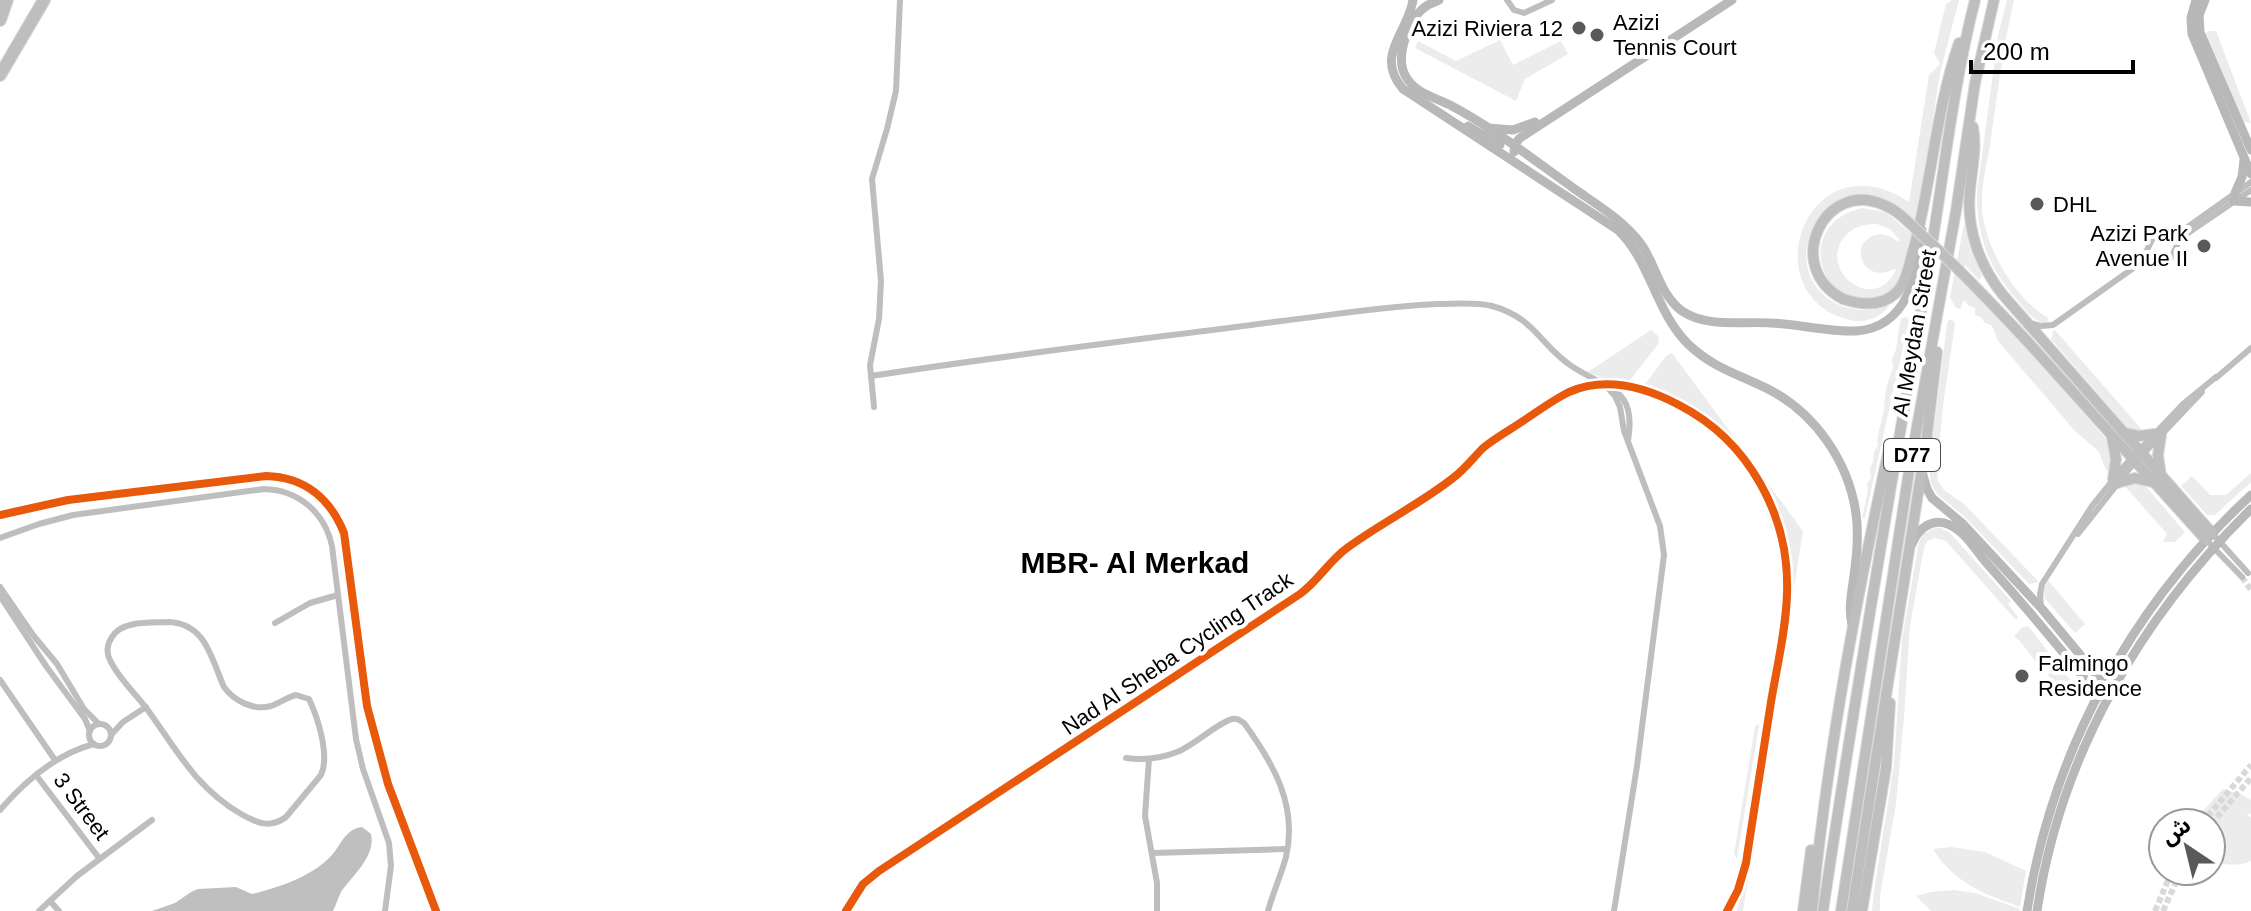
<svg xmlns="http://www.w3.org/2000/svg" width="2251" height="911" font-family="Arial,'Noto Sans Arabic',sans-serif">
	<rect width="100%" height="100%" fill="#fff"/>
	<g fill="#ececec" fill-rule="evenodd">
		<path d="M1952,0h7l-19,73 -23,149c-11,-9 -22,-20 -36,-24 -65,-19 -105,71 -46,105 17,9 36,9 55,2 -12,15 -26,19 -44,14 -95,-28 -37,-183 63,-117l20,-127 11,-11 -6,-11 12,-49z"/>
		<path d="M2007,0h7c-11,48 -17,96 -24,145 -4,23 -11,49 -7,73 7,37 33,81 65,100l-1,6c-14,-3 -20,-12 -29,-23 -30,-35 -41,-62 -41,-109l21,-156z"/>
		<path d="M2210,31h6l35,92 -8,-1 -37,-89z"/>
		<path d="M1500,40l13,25 48,-24 7,13 -43,25 -9,22 -101,-53 3,-7 38,20z"/>
		<path d="M1862,208l24,4 28,24 -17,52c-71,44 -112,-62 -35,-80zM1877,224l13,5 10,11 -3,1c-13,-10 -25,-9 -35,4 -6,21 13,35 32,24l2,1c-23,47 -82,-3 -49,-36 9,-8 18,-10 30,-10z"/>
		<path d="M1964,224l7,26 11,26 -3,4 -14,-15 -5,14 72,75 75,86 4,8 1,25 -6,-3 -7,-18 -25,-22 -76,-89 -6,-15 -8,-4 -3,-5 -6,-2v-7l-7,-3 -4,-5 -4,9 -5,-2 -5,-10z"/>
		<path d="M1906,317l3,3 -44,198h-3l6,-27 -1,-6 4,-8 -1,-8 3,-7 1,-10 4,-7c-2,-9 3,-20 5,-30 2,-8 1,-17 3,-25 1,-7 5,-15 7,-23 0,-2 -1,-4 -1,-6 0,-5 3,-7 4,-12 2,-10 2,-21 6,-31z"/>
		<path d="M1949,320h4l2,4 -12,81 -6,64 1,12 6,9 20,14 75,78 -10,2 -65,-68 -26,-21 -7,-11 -2,-14 18,-147z"/>
		<path d="M2054,329l89,102 -12,1 -80,-93z"/>
		<path d="M1651,330l7,6 1,7 -32,41 -21,-4 -18,-8z"/>
		<path d="M1672,353l131,178 -60,380h-6l14,-63 37,-235c13,-105 -46,-192 -145,-226l23,-31z"/>
		<path d="M2251,473v9l-36,33h-8l-26,-29 11,-10 18,19h16z"/>
		<path d="M2142,482l43,50 -10,10h-12l4,-8 -44,-50z"/>
		<path d="M1935,528h6l9,5 61,68 -3,3 10,13 -2,3 -70,-79 -11,-3 -8,3 -3,7 -14,77 -6,92 -8,87 -16,92v15h-8l2,-20 20,-127 8,-125 17,-97 4,-8z"/>
		<path d="M2048,580l37,44 -10,9 -34,-39z"/>
		<path d="M2028,626l47,60 -4,10 -7,1 -16,-22 2,-3 -1,-4 -12,-5 -18,-23 -5,-3 7,-9z"/>
		<path d="M1758,724l1,2 -22,132 -3,-4 21,-127z"/>
		<path d="M2223,789l17,5 11,6v14l-2,-1 -2,2 4,3v43c-14,6 -25,4 -40,0v-38h-19z"/>
		<path d="M1951,847l34,5 41,19 -6,36c-36,-13 -66,-24 -87,-58z"/>
		<path d="M1953,890l22,3 45,16 -1,2h-88l-15,-15 15,-4z"/>
	</g>
	<path fill="#bfbfbf" d="M362,827l9,7c5,22 -18,41 -30,58 -3,6 -5,13 -8,19h-181l23,-8 16,-11 7,-3 38,-2 16,7c28,-7 59,-17 79,-38 11,-12 14,-27 31,-29z"/>
	<g fill="none" stroke-linecap="round" stroke-linejoin="round">
		<g stroke="#d9d9d9" stroke-width="6" stroke-dasharray="6 3" stroke-linecap="butt">
			<path d="M2242,577l9,13"/>
			<path d="M2202,823l49,-58"/>
			<path d="M2211,824l40,-46"/>
			<path d="M2155,911l17,-40"/>
			<path d="M2163,911l18,-40"/>
		</g>
		<defs>
			<g id="primary">
				<path d="M1973,127c4,21 -1,41 -3,63 -4,38 9,75 33,105l209,238"/>
				<path d="M1843,299c18,6 38,8 53,-6 11,-11 13,-30 18,-45 18,-68 22,-139 45,-205"/>
				<path d="M2027,341l179,199"/>
				<path d="M2124,433l15,3 15,-2"/>
				<path d="M2112,438l4,21 -3,20"/>
				<path d="M2161,476l-3,-21 3,-20"/>
				<path d="M2117,483l18,-5 17,4"/>
				<path d="M1803,911l8,-61"/>
				<path d="M1812,911c15,-158 44,-313 78,-467"/>
				<path d="M1823,911c31,-208 66,-416 102,-624 17,-95 26,-193 50,-287"/>
				<path d="M1841,911l68,-440 47,-260 19,-128 19,-83"/>
				<path d="M1852,911l74,-468 11,-91"/>
				<path d="M1862,911l24,-143 4,-65"/>
			</g>
			<g id="highway">
				<path d="M0,20l7,-20"/>
				<path d="M0,75l44,-75"/>
			</g>
		</defs>
		<use href="#primary" stroke="#dbdbdb" stroke-width="12"/>
		<use href="#highway" stroke="#dbdbdb" stroke-width="14"/>
		<g stroke="#bebebe" stroke-width="6">
			<path d="M1507,0l7,10 10,3 28,-13"/>
			<path d="M2139,266c11,-6 22,-2 32,-8l7,-15 10,-10 63,-43"/>
			<path d="M2030,323l11,3 12,-1 79,-56 12,-13 10,-20 28,-5 69,-49"/>
			<path d="M871,376c136,-21 273,-37 410,-55 52,-6 104,-15 157,-17 18,0 36,-2 54,2 44,12 49,41 81,61 35,23 64,20 55,74"/>
			<path d="M2216,378l35,-30"/>
			<path d="M1606,386l9,10 5,11 4,24 36,95 4,29 -27,211 -23,145"/>
			<path d="M874,407l-4,-42 9,-46 2,-38 -9,-102 15,-50 9,-38 4,-91"/>
			<path d="M2212,533l36,40"/>
			<path d="M2078,534l52,-66 72,-76"/>
			<path d="M0,538l39,-14 34,-9 191,-26c35,1 61,24 68,57l24,193 7,30 26,74 2,23 -6,45"/>
			<path d="M2211,545l31,32"/>
			<path d="M0,587l33,48 24,29 27,45 15,15"/>
			<path d="M0,596l46,70 39,53 5,12"/>
			<path d="M2041,608l-1,-14 2,-10 50,-78 34,-42 57,-60 33,-27"/>
			<path d="M169,622c37,2 42,36 55,65 10,14 30,24 47,19 9,-3 16,-9 25,-11l13,4c9,19 21,57 12,76l-35,42c-16,12 -29,6 -45,-3 -46,-27 -64,-64 -94,-105 -11,-15 -29,-31 -37,-49 -4,-7 -3,-16 2,-23 10,-17 39,-14 57,-15z"/>
			<path d="M275,623l35,-20 28,-8"/>
			<path d="M0,680l55,80"/>
			<circle cx="100" cy="735" r="11"/>
			<path d="M111,735l12,-13 23,-15"/>
			<path d="M1126,758c17,2 34,1 51,-6 16,-6 42,-30 55,-33 6,-1 7,1 12,4 29,40 54,82 42,134 -5,18 -13,36 -18,54"/>
			<path d="M1149,759l-4,57 12,67v28"/>
			<path d="M36,775l63,83"/>
			<path d="M0,810c26,-30 56,-56 94,-66"/>
			<path d="M1152,853l135,-4"/>
			<path d="M50,901l9,10"/>
			<path d="M39,911l38,-35 75,-56"/>
		</g>
		<g stroke="#b8b8b8" stroke-width="9">
			<path d="M1413,0c-5,33 -39,55 -10,89l215,141c33,32 37,81 70,114 25,24 50,30 80,45 47,24 81,73 88,125 3,21 1,41 -2,61 -2,17 -6,33 -2,49"/>
			<path d="M1439,0c-3,2 -7,3 -11,5 -19,11 -33,51 -23,70 9,18 29,22 45,30 44,23 85,56 126,85 23,16 48,31 65,54 15,21 19,51 41,67 25,17 60,10 89,12 27,1 58,9 85,8 52,-3 63,-59 66,-101"/>
			<path d="M2196,0l-5,18 1,16 59,140"/>
			<path d="M2205,0l-6,15 1,17 51,118"/>
			<path d="M1468,126l32,19"/>
			<path d="M1488,128l25,2 22,-8"/>
			<path d="M1514,152l1,-8 5,-6 212,-138"/>
			<path d="M2235,193l7,-16 2,-17"/>
			<path d="M2234,201l17,1"/>
			<path d="M1922,472l5,17 5,9 31,26 79,85 64,77"/>
			<path d="M1912,544c6,-16 21,-27 38,-19 14,6 25,24 34,35 40,45 78,90 115,137"/>
			<path d="M2027,911c25,-160 105,-306 224,-416"/>
			<path d="M2037,911c23,-155 103,-293 214,-402"/>
		</g>
		<use href="#primary" stroke="#bebebe" stroke-width="10"/>
		<use href="#highway" stroke="#bebebe" stroke-width="12"/>
		<defs>
			<path id="primary-bridge" d="M1843,299c-61,-32 -19,-121 41,-94 15,6 27,20 39,31 37,33 70,69 104,105"/>
		</defs>
		<use href="#primary-bridge" stroke="#dbdbdb" stroke-width="12" stroke-linecap="butt"/>
		<use href="#primary-bridge" stroke="#bebebe" stroke-width="10"/>
		<defs>
			<g id="cycleway">
				<path d="M0,515l68,-15 198,-24c38,1 64,22 78,57l23,173 21,78 48,127"/>
				<path d="M846,911l17,-27 16,-13 421,-277c18,-13 29,-33 47,-46 34,-25 73,-44 106,-70 12,-9 20,-20 30,-30 12,-10 27,-18 40,-27 15,-10 30,-21 46,-29 37,-16 76,-5 110,13 70,36 111,111 108,189 -1,36 -10,72 -16,108 -8,53 -17,107 -25,161l-8,27 -11,21"/>
			</g>
		</defs>
		<use href="#cycleway" stroke="#fff" stroke-width="13"/>
		<use href="#cycleway" stroke="#e8590c" stroke-width="8"/>
	</g>
	<g fill="#595959" stroke="#fff" stroke-width="3">
		<circle cx="1579" cy="28" r="8"/>
		<circle cx="1597" cy="35" r="8"/>
		<circle cx="2037" cy="204" r="8"/>
		<circle cx="2204" cy="246" r="8"/>
		<circle cx="2022" cy="676" r="8"/>
	</g>
	<g text-anchor="middle" stroke-width="8" stroke-linejoin="round" paint-order="stroke">
		<rect fill="#fff" stroke="#4c4c4c" stroke-width="2" x="1884" y="439" width="56" height="32" rx="6"/>
		<g font-size="20" font-weight="bold" fill="#000">
			<text x="1912" y="462">D77</text>
		</g>
		<g font-size="22" fill="#000" stroke="#fff" text-anchor="start">
			<text x="1613" y="30">Azizi<tspan x="1613" dy="25">Tennis Court</tspan></text>
			<text x="1563" y="36" text-anchor="end">Azizi Riviera 12</text>
			<text x="2053" y="212">DHL</text>
			<text x="2188" y="241" text-anchor="end">Azizi Park<tspan x="2188" dy="25">Avenue II</tspan></text>
			<text x="2038" y="671">Falmingo<tspan x="2038" dy="25">Residence</tspan></text>
		</g>
		<g font-size="22" fill="#000" stroke="#fff">
			<text transform="translate(1914 333) rotate(-80)" y="8">Al Meydan Street</text>
			<text transform="translate(1177 653) rotate(-34)" y="8">Nad Al Sheba Cycling Track</text>
			<text transform="translate(82 806) rotate(53)" y="8">3 Street</text>
		</g>
		<g font-size="30" font-weight="bold" fill="#000" stroke="#fff">
			<text x="1135" y="573">MBR- Al Merkad</text>
		</g>
	</g>
	<g transform="translate(2187 847) rotate(325)"><circle r="38" fill="#ffffff" stroke="#999999" stroke-width="2"/>
	<path d="M0-6L14 30L0 20L-14 30Z" fill="#595959"/>
	<text y="-12" font-size="22" font-weight="bold" text-anchor="middle" fill="#000000">ش</text>
	</g>
	<path d="M1971 60v12h162v-12" fill="none" stroke="#000000" stroke-width="4"/>
	<text x="1983" y="60" font-size="24" fill="#000000" stroke="#ffffff" stroke-width="6" paint-order="stroke">200 m</text>
</svg>
